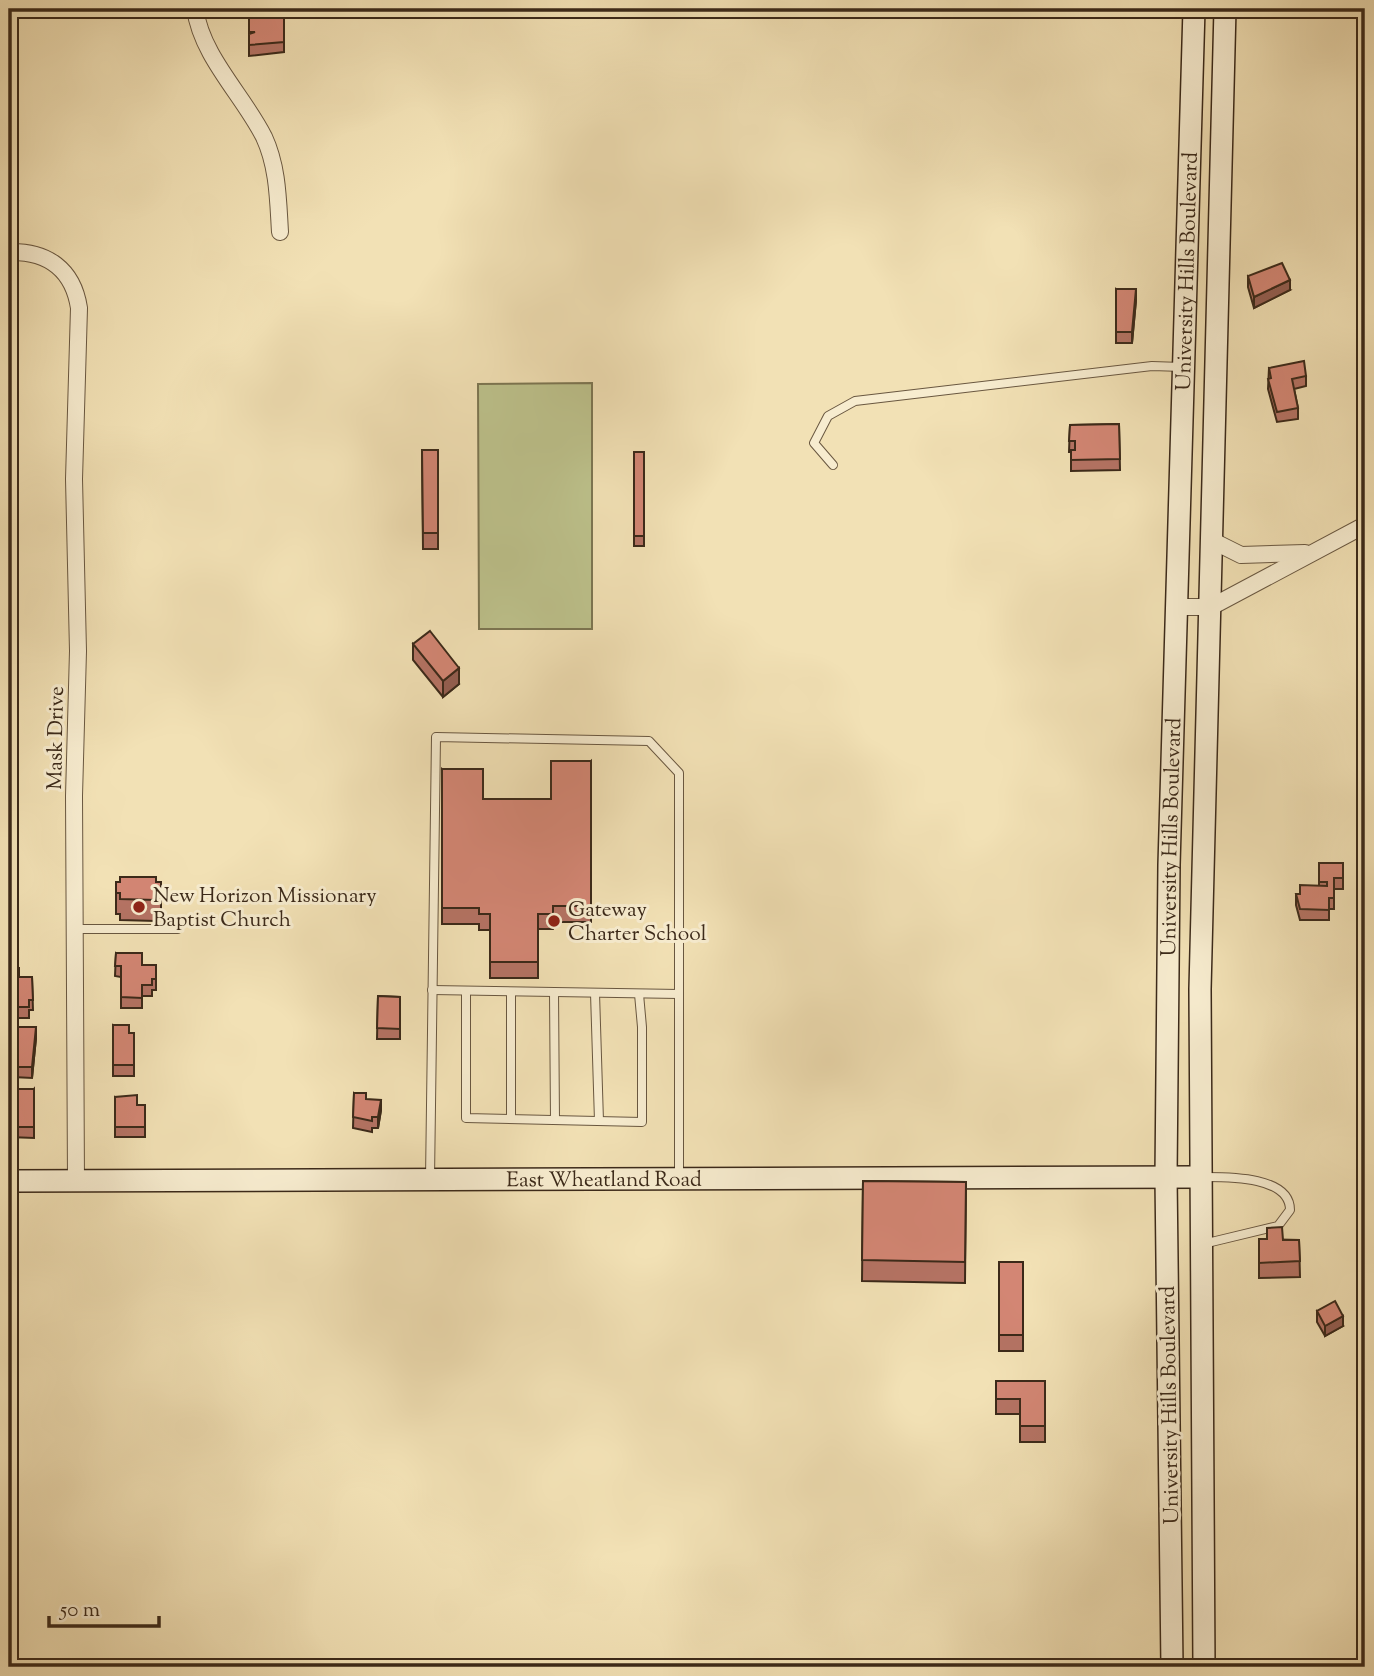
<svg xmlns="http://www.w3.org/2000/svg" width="1374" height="1676" font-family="'Sorts Mill Goudy',serif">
	<rect width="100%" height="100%" fill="#f2e1b5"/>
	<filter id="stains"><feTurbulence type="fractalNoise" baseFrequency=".00286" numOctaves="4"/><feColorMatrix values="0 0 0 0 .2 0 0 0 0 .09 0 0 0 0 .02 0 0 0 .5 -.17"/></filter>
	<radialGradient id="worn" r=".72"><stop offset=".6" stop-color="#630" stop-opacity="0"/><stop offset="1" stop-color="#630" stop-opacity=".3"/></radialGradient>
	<path fill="#bdc28c" stroke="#7c7652" stroke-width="2" d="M592,383v246h-113l-1,-245z"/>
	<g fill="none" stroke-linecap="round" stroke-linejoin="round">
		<defs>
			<g id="lane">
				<path d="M833,465l-19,-22 14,-27 27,-15 297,-35 30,1"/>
				<path d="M74,929h104"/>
				<path d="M432,990l247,4"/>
				<path d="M466,991v127l176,4v-95l-3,-33"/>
				<path d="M511,992v127"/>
				<path d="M554,992l1,128"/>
				<path d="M595,993l4,128"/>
				<path d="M430,1179l6,-442 213,4 30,32v404"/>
				<path d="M1203,1244l75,-18 12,-16c0,-34 -62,-33 -87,-33"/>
			</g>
			<g id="street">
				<path d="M195,9c7,48 48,86 69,128 14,30 14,63 16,95"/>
				<path d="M9,252c38,-1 64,17 70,56l-5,171 4,172 -4,145 2,385"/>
				<path d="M1211,540l30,15 64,-2"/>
				<path d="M1178,607h33l154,-82"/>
			</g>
			<g id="secondary">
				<path id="s1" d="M9,1181l1191,-4"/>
				<path id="s2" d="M1172,1667l-6,-490 3,-312 25,-856"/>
				<path d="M1204,1667l-4,-678 25,-980"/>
			</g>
		</defs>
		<use href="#lane" stroke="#695740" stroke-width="10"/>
		<use href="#street" stroke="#695740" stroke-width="18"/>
		<use href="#secondary" stroke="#3b2919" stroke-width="24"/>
		<use href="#lane" stroke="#f7eccf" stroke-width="8"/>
		<use href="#street" stroke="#f7eccf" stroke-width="16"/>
		<use href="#secondary" stroke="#f7eccf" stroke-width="21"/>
	</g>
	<g fill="#b57364" stroke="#3b2919" stroke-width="2">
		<path d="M228,9h34v4l-34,-1z"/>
		<path d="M249,16l35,26v10l-35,4z"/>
		<path d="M1248,276l42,14 -36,18 -6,-21z"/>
		<path d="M1116,289l20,11 -4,43h-16z"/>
		<path d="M1269,368l37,8v10l-12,3 4,19v11l-21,3 -9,-33z"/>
		<path d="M1119,424l1,46 -49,1v-19h-2l1,-27z"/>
		<path d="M422,450h16v99h-15z"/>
		<rect x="634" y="452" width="10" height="94"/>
		<path d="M413,644l46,40 -16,13 -30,-37z"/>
		<path d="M591,761v161h-38v7h-15v49h-48v-48h-11v-6h-37v-155l41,30h68z"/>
		<path d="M1319,863h24v26h-9v20h-5v11h-29l-4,-15v-11h4l19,-8z"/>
		<path d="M116,882h45v30h-5v9l-36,-1v-6h-4z"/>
		<path d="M116,953l26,12h14v25h-4v6h-10v12h-21v-31l-6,-1z"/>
		<path d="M9,971l10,6h13l1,33h-4v8h-14v-8h-6z"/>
		<path d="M378,996l22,1v42h-23z"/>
		<path d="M113,1025l16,8h5v43h-21z"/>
		<path d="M10,1027l26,11 -4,40 -19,-1v-9h-4v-15h3z"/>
		<path d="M34,1089v49l-25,-1v-30h9z"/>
		<path d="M354,1093l27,17 -3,18h-6v4l-19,-4z"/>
		<path d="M115,1097l22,8h8v32h-30z"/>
		<path d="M863,1181l103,1 -1,101 -103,-2z"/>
		<path d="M1259,1239l40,1 1,37 -41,1z"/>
		<rect x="999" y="1262" width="24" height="89"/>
		<path d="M1317,1311l26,15 -18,10 -8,-14z"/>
		<path d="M996,1381h49v61h-25v-28h-24z"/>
	</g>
	<g fill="#945e51" stroke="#3b2919" stroke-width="2">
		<path d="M1290,280v10l-36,18v-11z"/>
		<path d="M1136,289v11l-4,43v-11z"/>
		<path d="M459,668v16l-16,13v-16z"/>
		<path d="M36,1027v11l-4,40v-11z"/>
		<path d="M381,1100v10l-3,18v-11z"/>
		<path d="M1343,1316v10l-18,10v-10z"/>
	</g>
	<g fill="#d38674" stroke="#3b2919" stroke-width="2">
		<path d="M249,16h35v26l-35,3v-11l6,-2h-6z"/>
		<path d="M1282,263l8,17 -36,17 -6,-21z"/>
		<path d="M1116,289h20l-4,43h-16z"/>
		<path d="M1304,361l2,15 -14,3 6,29 -21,4 -9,-33 3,-1 -2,-10z"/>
		<path d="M1119,424l1,35 -49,1v-10h4v-9h-6l1,-16z"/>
		<path d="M422,450h16v83h-15z"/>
		<rect x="634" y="452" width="10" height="84"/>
		<path d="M430,631l29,37 -16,13 -30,-37z"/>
		<path d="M551,761h40v145h-38v8h-15v48h-48v-48h-11v-6h-37v-139h41v30h68z"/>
		<path d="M1319,863h24v15h-9v20h-5v12l-29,-1 -4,-15h4v-9l27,1v-4h-8z"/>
		<path d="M120,877h36v5h5v9h-5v9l-36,-1v-6h-4v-11h4z"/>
		<path d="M116,953h26v12h14v14h-4v6h-10v13l-21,-1v-31h-6z"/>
		<path d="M11,968h8v9h13l1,23h-4v7h-14v-8h-6v-28z"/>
		<path d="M378,996l22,1v32l-23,-1z"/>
		<path d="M113,1025h16v8h5v32h-21z"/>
		<path d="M10,1027h26l-4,40h-19v-10h-4v-4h4z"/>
		<path d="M18,1089h16v38h-25v-20h9z"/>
		<path d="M354,1093h12v6l15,1 -3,17h-6v4l-19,-4z"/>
		<path d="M137,1095v10h8v22h-30v-30z"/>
		<path d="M863,1181l103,1 -1,80 -103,-2z"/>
		<path d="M1282,1227l1,13h16l1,21 -41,2v-24h8v-11z"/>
		<rect x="999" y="1262" width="24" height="73"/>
		<path d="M1335,1301l8,15 -18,10 -8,-15z"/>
		<path d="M996,1381h49v45h-25v-27h-24z"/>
	</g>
	<g fill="#8f2418" stroke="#f7eccf" stroke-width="2.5">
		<circle cx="139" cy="907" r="7"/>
		<circle cx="554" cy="921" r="7"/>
	</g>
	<g text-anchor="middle" stroke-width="6" stroke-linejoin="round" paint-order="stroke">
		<g font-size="21" fill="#3b2919" stroke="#f7eccf">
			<text dy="7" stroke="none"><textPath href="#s2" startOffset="1396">University Hills Boulevard</textPath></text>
			<text transform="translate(55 738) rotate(-89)" y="7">Mask Drive</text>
			<text dy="7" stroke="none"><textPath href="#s2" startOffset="830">University Hills Boulevard</textPath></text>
			<text dy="7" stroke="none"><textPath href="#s1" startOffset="595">East Wheatland Road</textPath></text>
			<text transform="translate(1169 1405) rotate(-91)" y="7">University Hills Boulevard</text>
		</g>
		<g font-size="21" fill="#3b2919" stroke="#f7eccf" text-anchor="start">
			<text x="153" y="902">New Horizon Missionary<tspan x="153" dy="24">Baptist Church</tspan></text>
			<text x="568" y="916">Gateway<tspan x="568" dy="24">Charter School</tspan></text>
		</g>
	</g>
	<rect width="1374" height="1676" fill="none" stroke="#f2e1b5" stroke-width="35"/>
	<rect x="10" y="10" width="1353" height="1655" fill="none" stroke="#3b2919" stroke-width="3.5"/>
	<rect x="18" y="18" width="1339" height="1641" fill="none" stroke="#3b2919" stroke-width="2"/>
	<path d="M49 1616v10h110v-10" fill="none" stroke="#3b2919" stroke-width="3.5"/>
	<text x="60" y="1616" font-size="21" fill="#3b2919" stroke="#f7eccf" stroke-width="5" paint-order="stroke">50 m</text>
	<rect width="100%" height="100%" filter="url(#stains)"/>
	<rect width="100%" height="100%" fill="url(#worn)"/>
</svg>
